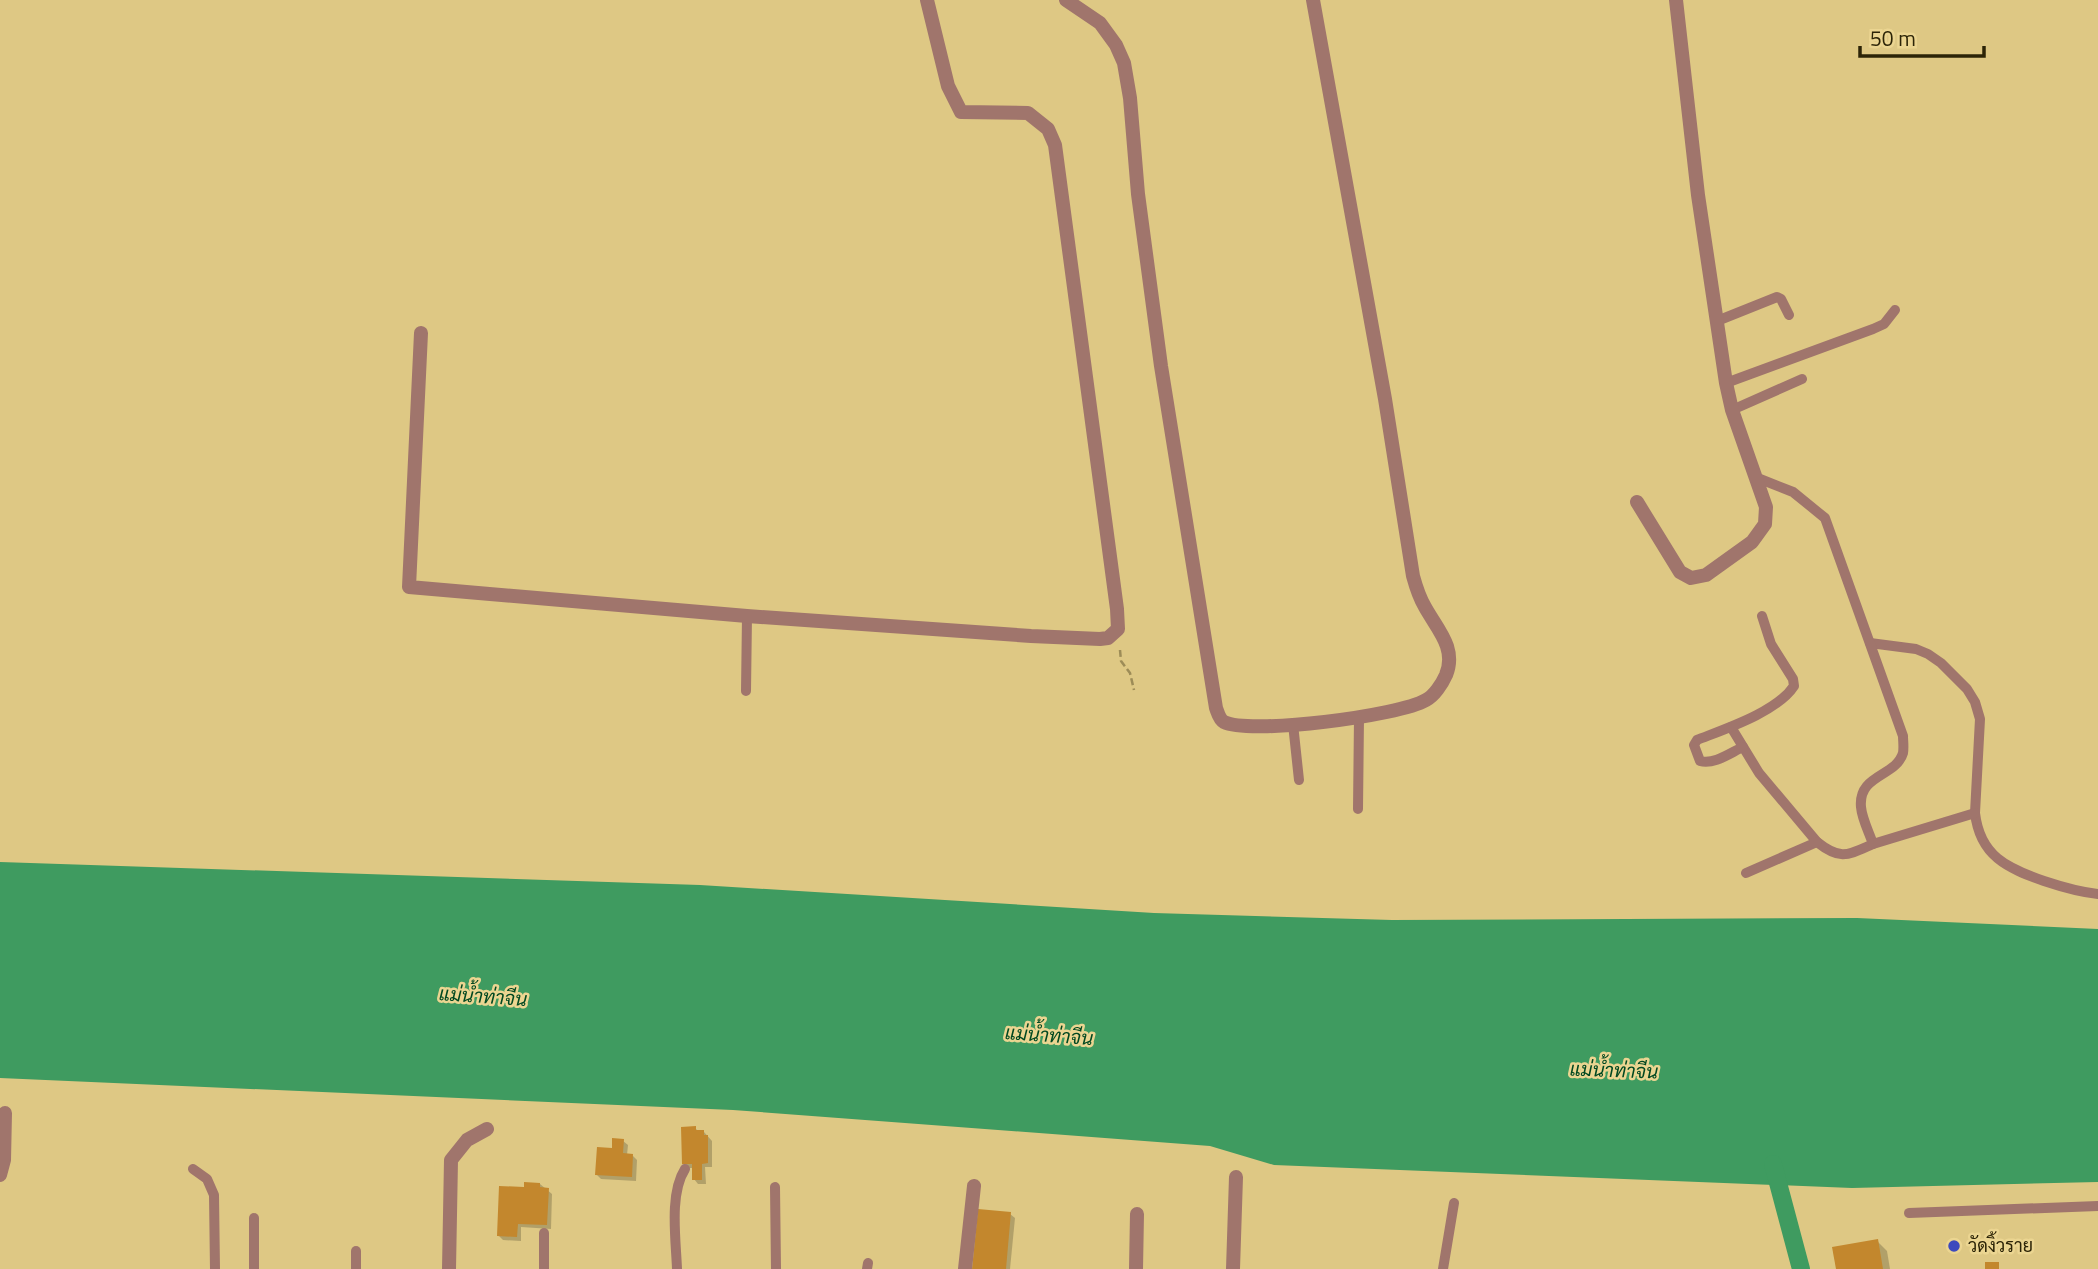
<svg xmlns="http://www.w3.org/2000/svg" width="2098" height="1269" font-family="'Titillium Web',Sarabun,sans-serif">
	<rect width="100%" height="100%" fill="#dec884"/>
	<path fill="#3f9b60" d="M0,862l700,23 454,28 238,7 465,-2 241,11v253l-246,6 -578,-23 -64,-19 -477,-36 -733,-32z"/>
	<g fill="#0003">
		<path d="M695,1128l4,4h5l8,9v26h-7l1,17h-8l-4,-5v-11h-6l-4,-5z"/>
		<path d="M623,1141l5,4 -1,10 6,1 4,4 -1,21 -35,-2 -4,-4 16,-26z"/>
		<path d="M540,1184l12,10 -1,35 -30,-2v14l-18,-1 -4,-4 27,-47z"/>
		<path d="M1010,1214l5,4 -5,51h-36z"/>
		<path d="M1877,1241l10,10 3,18h-53z"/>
	</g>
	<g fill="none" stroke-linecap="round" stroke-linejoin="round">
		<path stroke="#3f9b60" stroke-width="18" d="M1773,1164l28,105"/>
	</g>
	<g fill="#c3872d">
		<path d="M696,1126v4h8v5h4v28l-6,1v16h-10v-16h-10l-1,-37z"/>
		<path d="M612,1138l12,1 -1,14 10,1 -1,23 -37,-2 2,-28 15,1z"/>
		<path d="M524,1182l16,1v4l9,1 -2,37 -29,-1 -1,13 -20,-1 2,-50 25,1z"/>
		<path d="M978,1209l33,3 -5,57h-34z"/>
		<path d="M1878,1239l5,30h-47l-4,-22z"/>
		<rect x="1985" y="1262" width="14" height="7"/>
	</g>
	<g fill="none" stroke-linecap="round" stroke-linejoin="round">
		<path stroke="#9d8c57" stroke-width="2.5" stroke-dasharray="7 3.5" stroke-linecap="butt" d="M1120,650l1,11 9,12 4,17"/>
		<g stroke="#a0756c" stroke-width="10">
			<path d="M1717,321l60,-24 4,2 8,16"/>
			<path d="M1726,383l147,-54 11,-5 11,-14"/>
			<path d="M1732,410l70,-31"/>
			<path d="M1870,643l46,6 12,5 13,9 26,26 8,13 5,17 -5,94c5,43 32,55 69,68 18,6 35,11 54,13"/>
			<path d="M746,691l1,-75"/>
			<path d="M1293,724l6,56"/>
			<path d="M1731,727l28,46 58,69c24,19 31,13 56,2 -4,-12 -11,-25 -12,-37 -3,-33 35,-30 42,-54 1,-6 0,-12 0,-17l-78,-218 -32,-26 -38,-15"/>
			<path d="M1743,747c-13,6 -29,18 -43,14l-6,-16 3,-5c28,-11 80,-28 97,-54l-1,-7 -22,-35 -9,-28"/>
			<path d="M1358,809l1,-91"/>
			<path d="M1873,844l102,-31"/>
			<path d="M1746,873l71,-31"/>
			<path d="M193,1169l14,10 7,16 1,74"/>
			<path d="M775,1187l1,82"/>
			<path d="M1909,1213l189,-7"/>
			<path d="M254,1218v51"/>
			<path d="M544,1233v36"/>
			<path d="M356,1269v-18"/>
			<path d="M677,1269c-1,-29 -8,-75 8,-100"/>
			<path d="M867,1269l1,-6"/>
			<path d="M1443,1269l11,-66"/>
		</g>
		<g stroke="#a0756c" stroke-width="14">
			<path d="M1066,0l34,23 16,22 8,18 6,35 8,96 23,172 55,342c2,5 3,11 8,14 26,13 175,-6 202,-22 8,-4 16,-16 20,-25 11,-27 -9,-46 -21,-68 -6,-10 -9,-20 -12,-31l-28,-177 -72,-399"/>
			<path d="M421,333l-12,254 338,29 284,20 69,3 8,-1 10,-9 -1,-20 -62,-464 -7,-16 -20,-16 -67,-1 -13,-26 -21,-86"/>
			<path d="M1637,502l43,70 11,6 15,-3 46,-33 13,-18 1,-17 -34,-97 -6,-27 -28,-188 -22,-195"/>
			<path d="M0,1175l4,-15 1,-47"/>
			<path d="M449,1269l2,-109 16,-20 20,-11"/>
			<path d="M965,1269l9,-83"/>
			<path d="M1136,1269l1,-55"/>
			<path d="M1233,1269l3,-92"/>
		</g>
	</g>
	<circle fill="#3c49bd" stroke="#ebd591" stroke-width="2.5" cx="1954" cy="1246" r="7"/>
	<g text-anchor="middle" stroke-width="5" stroke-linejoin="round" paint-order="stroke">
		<g font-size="18" fill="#2c2407" stroke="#ebd591" text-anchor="start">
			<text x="1968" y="1252">วัดงิ้วราย</text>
		</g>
		<g font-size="19" font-style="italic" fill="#004821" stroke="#ebd591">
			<text transform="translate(483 996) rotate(4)" y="7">แม่น้ำท่าจีน</text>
			<text transform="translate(1049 1035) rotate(4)" y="7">แม่น้ำท่าจีน</text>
			<text transform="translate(1614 1070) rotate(2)" y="7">แม่น้ำท่าจีน</text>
		</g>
	</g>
	<path d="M1860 46v10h124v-10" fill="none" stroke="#2c2407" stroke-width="3.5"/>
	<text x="1870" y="46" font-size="21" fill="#2c2407" stroke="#ebd591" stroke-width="5" paint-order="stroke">50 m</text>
</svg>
